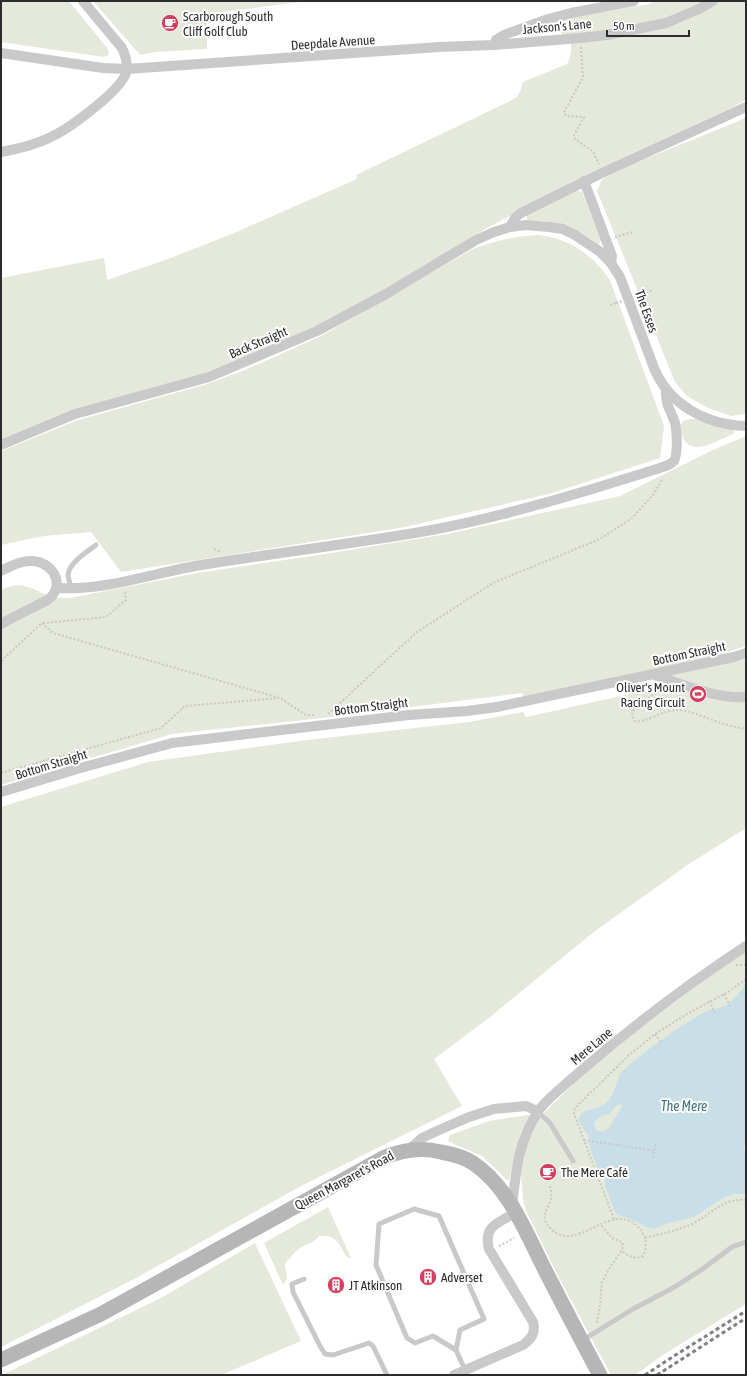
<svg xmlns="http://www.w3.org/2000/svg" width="747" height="1376" font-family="'Asap Condensed',sans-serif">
	<rect width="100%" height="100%" fill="#fff"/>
	<g fill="#e4e9db">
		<path d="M1,1h68l39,48 1,6 -5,2 -103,-15z"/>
		<path d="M93,1h215l-101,13v35l-51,3 -16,3z"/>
		<path d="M655,1h91v99l-17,9 -139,64 -103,55 -102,62 -69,37 -109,46 -206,67v-162l103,-20 3,22 61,-21 66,-26 123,-54 -1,-4 160,-77 4,-6 3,-10 44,-18c4,-7 4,-13 4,-21l-21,-22 99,-17z"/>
		<path d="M746,117v297l-15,2 -25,-9 -19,-11 -12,-14 -78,-191 5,-11 13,-9 124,-50z"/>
		<path d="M577,191l5,1 19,48 -2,4h-1c-21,-16 -43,-24 -69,-23l-2,-2v-4z"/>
		<path d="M539,235c31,4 54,20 71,45l54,146 -4,32 -111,36 -149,34 -279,44 -30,-40 -47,4 -43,9v-94l77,-31 129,-36 38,-14 76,-34 150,-86c21,-9 45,-14 68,-15z"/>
		<path d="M691,419h6l34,10 4,3 -2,2c-22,9 -48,28 -53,-8l3,-5z"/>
		<path d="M746,436v210l-27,9 -195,42 -2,-4 -190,24 -160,17 -171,51v-195c20,-10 28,-2 46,5 7,3 15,3 23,3l127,-25 128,-19 122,-20 173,-38 93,-46z"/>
		<path d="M746,659v169l-57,36 -94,67 -105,86 -56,42 28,47 -159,79 -167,93 -135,69v-540l147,-45 159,-22 162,-18 54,-10 3,5 122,-27 3,-3 4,1 14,-12z"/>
		<path d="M746,950v354l-80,49 -31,22h-24l-53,-99 -32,-65 -3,-12 -2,-24 6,-32 11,-24 51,-51 48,-38z"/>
		<path d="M528,1115l2,1 -9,16 -12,48h-2l-25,-24 -33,-14 -1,-2 2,-5 39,-14z"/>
		<path d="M328,1207l23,51 -4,-1c-9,-14 -9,-22 -28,-21 -6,7 -7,6 -14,9 -7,3 -16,13 -20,19l2,15 -4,6 -19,-42z"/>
		<path d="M255,1243l46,98 -80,34h-219l159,-77z"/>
	</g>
	<path fill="#c9dfe7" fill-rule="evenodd" d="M746,984v158l-2,4v4l2,1v43h-11l-10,3 -31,20 -29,7 -11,5 -8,-2 -15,-8 -13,-4 -3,-3 -10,-26 -1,-10 -8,-10 -7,-22v-7l-10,-15c-1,-16 18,-10 27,-19 9,-8 9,-20 15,-30 5,-6 12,-11 18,-16 21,-17 43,-32 66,-45 5,-3 9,-3 15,-4 10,-2 20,-16 26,-24zM620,1104l2,2 -13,22 -6,4 -7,-2 -2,-6 4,-6 12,-5 6,-7z"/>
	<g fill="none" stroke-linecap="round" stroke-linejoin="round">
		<g stroke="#c9c9c9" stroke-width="2" stroke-dasharray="2 2" stroke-linecap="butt">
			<path d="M581,47l2,30 -19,35 2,4 18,1 -10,18v3l19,14 6,12"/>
			<path d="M615,237l18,-5"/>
			<path d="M646,293l7,-3"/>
			<path d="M610,305l6,-2"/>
			<path d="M214,549l6,3"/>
			<path d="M43,623l63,-6 20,-17 -1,-9"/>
			<path d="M1,661l41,-38 11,10 227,65 26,17h8"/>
			<path d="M663,688l-27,19 -3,4 -1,4 3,6c9,3 30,-12 42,-11 11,0 22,5 33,9 12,5 24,8 36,10"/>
			<path d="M328,714l89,-82 76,-49 107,-44 32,-21 21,-23 10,-17"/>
			<path d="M1,773l160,-45 24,-22 94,-8"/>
			<path d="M736,965h10"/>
			<path d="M724,994l6,12"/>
			<path d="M709,1001l6,12"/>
			<path d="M655,1034l7,9"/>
			<path d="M584,1140l70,11"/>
			<path d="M653,1158l3,-16"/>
			<path d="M550,1186c1,4 2,8 1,12 -3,14 -13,17 0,31 24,24 55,-22 81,-7 5,3 10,8 12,14 3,6 2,14 -1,20 -8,4 -15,0 -21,-5"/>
			<path d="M614,1219l-40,-105 1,-6 54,-53 26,-21 32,-20 41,-22 18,-13"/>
			<path d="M645,1238c15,-4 31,-7 45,-13 22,-10 30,-27 56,-25"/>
			<path d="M499,1246l15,-8"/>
			<path d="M597,1323l3,-18 2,-23 7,-13 13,-19 1,-4 -1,-4 -10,-4 -11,-13"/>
		</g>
		<g stroke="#c9c9c9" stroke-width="5">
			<path d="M71,588c-1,-4 -2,-8 -3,-12 0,-13 19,-24 28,-31"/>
			<path d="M537,1111l13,12 23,38"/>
			<path d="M304,1279l-12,5 1,8 27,54 5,8 8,1 36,-12 4,3 14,29"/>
			<path d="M583,1340l50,-31 40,-21 28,-18 31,-23 14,-5"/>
			<path d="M456,1350l4,-20 24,-11 -45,-103 -25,-7 -35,15 -3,41 31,73 8,5 18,-7 23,14 9,20"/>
		</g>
		<g stroke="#c9c9c9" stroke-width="10">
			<path d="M494,45l86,-7 27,-3 59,-12 33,-14 14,-8"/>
			<path d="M1,53l102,15 24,1 312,-22 55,-2 2,-5 8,-5 44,-16 23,-6 63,-12"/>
			<path d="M1,152c17,-3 34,-7 50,-15 17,-8 75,-49 76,-68 0,-7 -2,-15 -5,-21l-39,-47"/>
			<path d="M584,181l28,75 -1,7"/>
			<path d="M510,227l5,-9 6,-5 83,-41 142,-65"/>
			<path d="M1,445l74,-31 134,-37 33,-14 75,-32 69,-37 90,-54 18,-8 16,-5 16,-2 23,2 14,2 12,6 24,16 12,12 9,14 34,91c15,37 53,57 92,58"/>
			<path d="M1,571c9,-5 21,-11 32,-10 18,2 31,19 19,35 -5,6 -12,7 -18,11 -11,5 -22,11 -33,17"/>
			<path d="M57,588c45,3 94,-14 138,-22 79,-13 158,-22 237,-36 78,-15 155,-39 231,-63 4,-1 8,-3 11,-6 4,-7 3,-30 1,-38 -4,-13 -10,-18 -9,-33"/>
			<path d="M654,675c29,9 61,24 92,22"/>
			<path d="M1,792l76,-23 95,-26 237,-28 58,-4 30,-4 237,-50 12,-4"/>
			<path d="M410,1149l12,-11 17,-8 30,-13 25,-8 32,-3 11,5"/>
			<path d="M512,1206c4,-34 6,-63 25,-93 6,-11 29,-29 39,-38 54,-47 111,-90 170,-129"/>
			<path d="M454,1375l69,-30c8,-6 13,-12 10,-23l-44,-73c-6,-23 9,-26 26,-36"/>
		</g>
		<path stroke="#b6b6b6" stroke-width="15" d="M1,1360l100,-46 282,-156c19,-8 38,-11 58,-6 11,2 23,5 32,11 36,24 53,70 72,107 18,35 36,70 55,105"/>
		<g stroke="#818181" stroke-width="3" stroke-dasharray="4 3" stroke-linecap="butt">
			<path d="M645,1375l29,-19 72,-45"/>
			<path d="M657,1375l89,-57"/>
		</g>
		<path stroke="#c9c9c9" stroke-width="2" stroke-dasharray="2 2" stroke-linecap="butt" d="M616,303l30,-10"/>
	</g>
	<defs>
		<symbol id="cafe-disc" viewBox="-11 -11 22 22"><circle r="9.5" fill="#d33f5d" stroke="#fff"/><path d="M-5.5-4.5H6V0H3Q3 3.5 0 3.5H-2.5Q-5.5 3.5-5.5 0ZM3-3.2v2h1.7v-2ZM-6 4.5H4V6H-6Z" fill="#fff"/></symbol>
		<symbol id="stadium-disc" viewBox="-11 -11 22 22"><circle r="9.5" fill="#d33f5d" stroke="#fff"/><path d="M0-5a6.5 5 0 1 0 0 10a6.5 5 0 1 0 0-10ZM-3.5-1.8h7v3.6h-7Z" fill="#fff"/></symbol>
		<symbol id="building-disc" viewBox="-11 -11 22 22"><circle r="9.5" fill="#d33f5d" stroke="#fff"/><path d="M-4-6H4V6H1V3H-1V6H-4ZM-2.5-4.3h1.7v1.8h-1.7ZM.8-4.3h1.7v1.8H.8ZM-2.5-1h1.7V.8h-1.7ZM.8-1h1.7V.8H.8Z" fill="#fff"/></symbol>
	</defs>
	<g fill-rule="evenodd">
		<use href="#cafe-disc" x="160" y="13" width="20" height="20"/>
		<use href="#stadium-disc" x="688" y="684" width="20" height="20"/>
		<use href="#cafe-disc" x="538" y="1162" width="20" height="20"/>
		<use href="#building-disc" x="418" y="1267" width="20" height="20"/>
		<use href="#building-disc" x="326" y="1275" width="20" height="20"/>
	</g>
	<g text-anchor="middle" stroke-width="4" stroke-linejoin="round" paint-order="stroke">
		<g font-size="13" fill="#2c2c2c" stroke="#fff" text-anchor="start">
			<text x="183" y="21">Scarborough South<tspan x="183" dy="15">Cliff Golf Club</tspan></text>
			<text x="685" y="692" text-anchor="end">Oliver's Mount<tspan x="685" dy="15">Racing Circuit</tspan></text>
			<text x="561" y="1177">The Mere Café</text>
			<text x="441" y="1282">Adverset</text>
			<text x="349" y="1290">JT Atkinson</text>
		</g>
		<g font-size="13" fill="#2c2c2c" stroke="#fff">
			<text transform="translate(557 26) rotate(-5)" y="5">Jackson's Lane</text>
			<text transform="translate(333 42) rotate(-4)" y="5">Deepdale Avenue</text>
			<text transform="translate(647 311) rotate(70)" y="5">The Esses</text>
			<text transform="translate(258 342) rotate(-23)" y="5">Back Straight</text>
			<text transform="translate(689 653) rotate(-12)" y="5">Bottom Straight</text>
			<text transform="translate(371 706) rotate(-7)" y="5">Bottom Straight</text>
			<text transform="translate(51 764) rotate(-17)" y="5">Bottom Straight</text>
			<text transform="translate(591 1046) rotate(-40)" y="5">Mere Lane</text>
			<text transform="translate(344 1180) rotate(-28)" y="5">Queen Margaret's Road</text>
		</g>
		<g font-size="14" font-style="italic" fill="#437486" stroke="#fff">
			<text x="684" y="1111">The Mere</text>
		</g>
	</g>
	<rect width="747" height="1376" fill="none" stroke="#2c2c2c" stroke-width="4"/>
	<path d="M607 30v6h82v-6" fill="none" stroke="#2c2c2c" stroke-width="2"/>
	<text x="613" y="30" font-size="12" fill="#2c2c2c" stroke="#ffffff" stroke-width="3" paint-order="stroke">50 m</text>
</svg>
